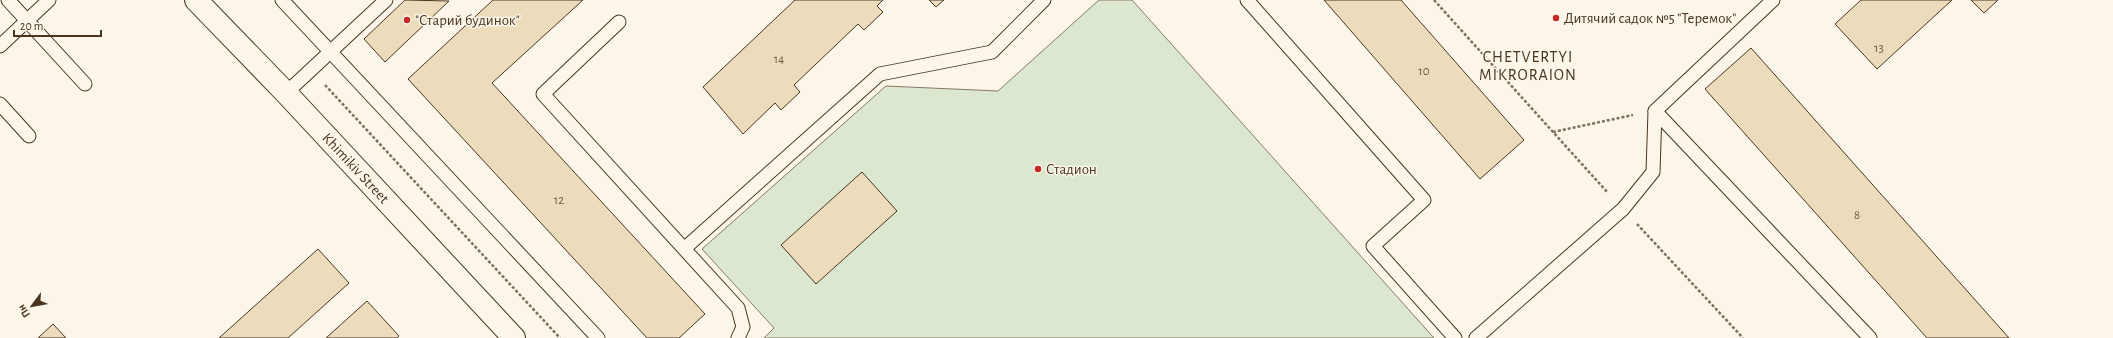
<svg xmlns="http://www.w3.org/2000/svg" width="2113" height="338" font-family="'Alegreya Sans',sans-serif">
	<rect width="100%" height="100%" fill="#fbf6e9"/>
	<path fill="#dce7d0" stroke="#887966" d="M1099,0h33l302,338h-670l10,-10 -72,-79 184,-163 112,5z"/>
	<g fill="#ecdcbc" stroke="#4a3520">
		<path d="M405,0l44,1 -64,61 -21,-23z"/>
		<path d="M493,0h90l-91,83 213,231 -26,24h-32l-239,-259z"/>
		<path d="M795,0h88l-6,6 6,6 -19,18 -6,-6 -64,61 6,7 -19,18 -6,-7 -32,31 -40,-47z"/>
		<path d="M929,0h15l-8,7z"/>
		<path d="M1324,0h77l123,140 -44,39z"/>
		<path d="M1861,0h91l-75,69 -42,-45z"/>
		<path d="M1971,0h27l-14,13z"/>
		<path d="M1751,48l258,290h-82l-222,-249z"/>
		<path d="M862,172l35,39 -81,73 -35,-39z"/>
		<path d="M318,249l31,34 -61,55h-69z"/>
		<path d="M367,301l32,35 -2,2h-71z"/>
		<path d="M53,324l13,14h-28z"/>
	</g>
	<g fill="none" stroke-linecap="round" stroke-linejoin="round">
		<defs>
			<g id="lane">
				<path d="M8,0l77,84"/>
				<path d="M282,0l316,338"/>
				<path d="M1247,0l177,200 -51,46 82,92"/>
				<path d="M619,22l-76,72 195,214 5,19 -5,11"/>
				<path d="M0,46l49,-46"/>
				<path d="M286,93l100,-93"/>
				<path d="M0,104l29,32"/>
				<path d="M1655,111l215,227"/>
				<path d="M685,248l195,-174 112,-22 52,-52"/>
				<path d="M1476,338l147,-129 30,-37 2,-61 118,-111"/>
			</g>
			<g id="street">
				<path id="s1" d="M196,0l90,93 228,245"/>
			</g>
		</defs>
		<use href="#lane" stroke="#4a3520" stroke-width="15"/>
		<use href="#street" stroke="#4a3520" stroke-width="24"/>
		<g stroke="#7f6f5c" stroke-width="2.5" stroke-dasharray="3 2" stroke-linecap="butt">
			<path d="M1434,0l174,193"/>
			<path d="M325,85l235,253"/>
			<path d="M1553,132l80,-17"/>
			<path d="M1637,224l106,114"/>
		</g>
		<use href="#lane" stroke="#fbf6e9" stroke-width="13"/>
		<use href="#street" stroke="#fbf6e9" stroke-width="22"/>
	</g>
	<g fill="#c62828" stroke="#fbf6e9" stroke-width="1.5">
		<circle cx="1556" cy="18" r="4"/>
		<circle cx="407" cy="20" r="4"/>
		<circle cx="1038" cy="169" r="4"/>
	</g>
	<g text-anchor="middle" stroke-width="3" stroke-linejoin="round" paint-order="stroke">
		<g font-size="13" fill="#725f47">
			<text x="1879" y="52">13</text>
			<text x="779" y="63">14</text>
			<text x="1424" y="75">10</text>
			<text x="559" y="204">12</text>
			<text x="1857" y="219">8</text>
		</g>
		<g font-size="15" fill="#4a3520" stroke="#fbf6e9" text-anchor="start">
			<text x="1564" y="23">Дитячий садок №5 "Теремок"</text>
			<text x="415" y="25">"Старий будинок"</text>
			<text x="1046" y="174">Стадион</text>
		</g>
		<g font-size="15" fill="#4a3520" stroke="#fbf6e9">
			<text dy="5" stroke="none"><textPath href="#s1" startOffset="232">Khimikiv Street</textPath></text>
		</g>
		<g font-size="16" letter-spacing="1" fill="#4a3520" stroke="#fbf6e9">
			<text x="1528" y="62">CHETVERTYI<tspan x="1528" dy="18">MIKRORAION</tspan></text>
		</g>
	</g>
	<g transform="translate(32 306) rotate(238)" stroke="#fbf6e9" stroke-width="3" paint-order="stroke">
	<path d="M0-3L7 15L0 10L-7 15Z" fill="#4a3520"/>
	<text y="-6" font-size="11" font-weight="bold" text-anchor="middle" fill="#4a3520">Пн</text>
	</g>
	<path d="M14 30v6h87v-6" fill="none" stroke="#4a3520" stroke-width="2"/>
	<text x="20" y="30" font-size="12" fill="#4a3520" stroke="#fbf6e9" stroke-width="3" paint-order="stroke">20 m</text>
</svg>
